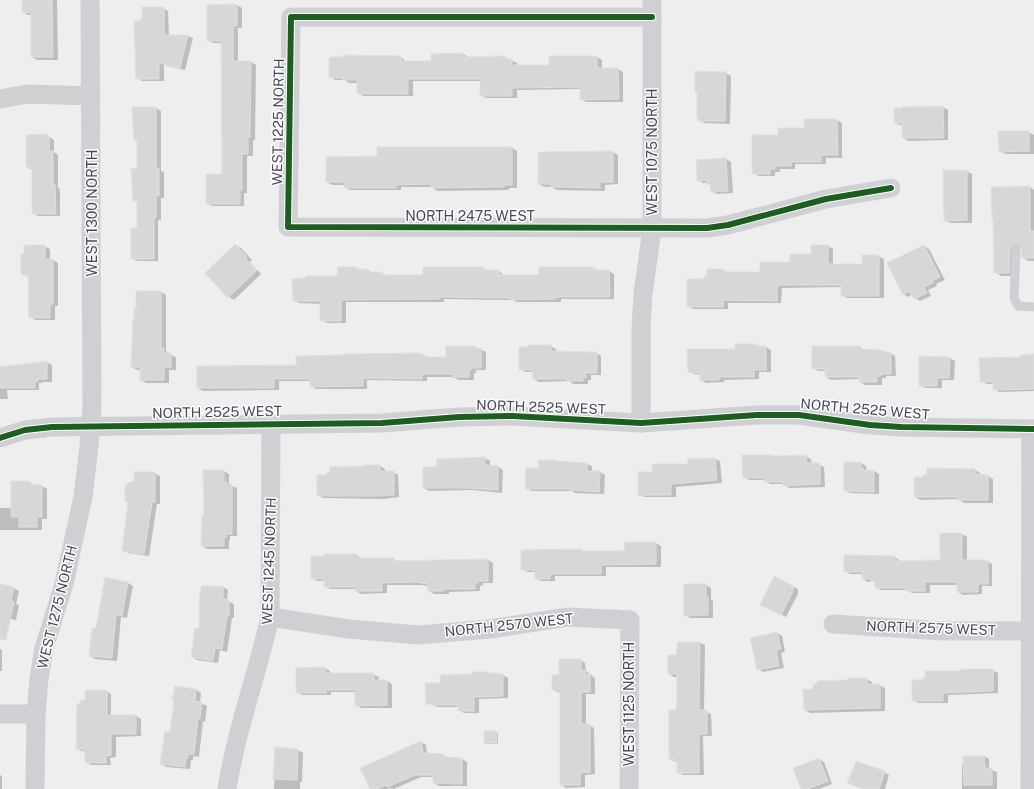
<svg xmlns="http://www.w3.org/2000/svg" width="1034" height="789" font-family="'Public Sans',sans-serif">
	<rect width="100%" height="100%" fill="#efeeee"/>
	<g fill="#0003">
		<path d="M23,0h34l1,60h-21l-5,-3v-42h-4l-5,-3z"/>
		<path d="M237,5l5,3v20h-4v34h13l5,3 -1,75h-2v16h-6v37h-3v13h-32l-5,-3 16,-28 -1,-132h-9l-5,-3v-34z"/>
		<path d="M163,8l5,3 1,25h19l5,2 -8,32 -21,-5v16h-22l-5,-3 4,-56z"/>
		<path d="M463,54l5,3h36l13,6v3h33l47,-9 5,3v9h16l5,3v30h-37l-5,-3v-10l-64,1v8h-31l-5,-3v-14h-68v15h-50l-5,-3v-10h-9l-4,-3h-10l-5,-3 71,-20 5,5h26z"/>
		<path d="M726,73l5,3 -1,48 -26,-1 -5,-3 -1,-27 -2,-1z"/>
		<path d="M943,107l5,3v30l-40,1 -5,-3v-12l-8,-3 8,-15z"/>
		<path d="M156,108l5,3v60l3,1v26h-3v22h-3v41h-21l-5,-3 6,-30v-25l-4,-2 4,-32v-27l-4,-2z"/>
		<path d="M837,120l5,3v35h-16v6h-31v5h-15v3h-5v4h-16l-6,-3 26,-37z"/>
		<path d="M999,132h30l5,3v19h-29l-5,-3z"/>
		<path d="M47,135l7,5v12l4,3v33l2,1v27h-22l-5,-3v-43l-6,-3v-31z"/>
		<path d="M512,148l5,3v37h-8v2l-72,1 -5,-4h-31v3h-51l-5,-3v-2h-13l-5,-3z"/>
		<path d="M613,152l5,3v29l-13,1v6l-48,-1 -6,-3h-7l-5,-3z"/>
		<path d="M726,159l5,3 2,31 -16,1 -5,-3v-5l-5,-3h-4l-5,-3 -1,-20z"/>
		<path d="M966,171l6,3v49h-22l-5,-3z"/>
		<path d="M1030,187l4,3v71h-5l-6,-3 -1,-10h-2l-4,5 -1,23h-14l-6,-4z"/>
		<path d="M235,245l6,3 11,12 -2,2 11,12 -27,26 -5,-3z"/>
		<path d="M44,246l6,3v11h3l5,3v43h-3v14h-20l-5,-3 -1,-40 -7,-3z"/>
		<path d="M828,246l5,3v16h30l15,-9 6,3v39h-37l-5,-3v-8l-60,1 -1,15h-53v6h-35l-5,-3 17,-26 18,-10 6,3 32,-1 30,-9 21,-8z"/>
		<path d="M924,246l5,3 16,31 -9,4 1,2 -9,4 3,6 -11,5 -5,-3 -2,-4 -5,3 -5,-3z"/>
		<path d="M356,268l4,2h8l5,3h9l5,3h37l59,-8 5,3h10l5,3v2h37v-8h53l6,3h10l5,3v25h-53v3h-45l-2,-2 -70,-1v3h-98v21h-19l-6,-3v-16l-22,-1 -5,-3z"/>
		<path d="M161,292l5,3v56l3,3 7,3v13h-7v13h-23l-5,-3v-10h-4l-5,-3 3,-47 2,-10z"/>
		<path d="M754,345l12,2 5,3v22h-12v7l-35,1v2l-18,1 -5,-3v-5l-7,-1 -5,-3 47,-21z"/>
		<path d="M550,346l6,3v3l40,1 5,3v19h-10v5h-3v4h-15l-4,-3 -30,1 -5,-3 -1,-7h-8l-5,-3 8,-21z"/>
		<path d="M447,347h28l11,5v18h-10v3h-2v7h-15l-6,-3h-26v4l-60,-1v9h-51l-5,-3v-5h-32v9l-76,1 -5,-3 99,-22 124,-12 6,3 20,1z"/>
		<path d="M859,347l5,3h14l12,3 5,3 1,20h-10v2h-4v7h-17l-5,-3v-3l-29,1 -5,-3v-6h-8l-5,-3z"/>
		<path d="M1034,355v36l-35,1 -5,-3v-5h-7l-6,-3 41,-23z"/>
		<path d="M949,358l6,3 -1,19h-12v8h-16l-6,-2z"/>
		<path d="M47,362l5,3v17h-10v1h-3v7h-32l1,9h-8v-31z"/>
		<path d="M743,456h30l2,1 31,-1 5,3 1,5h6l6,3 1,20 -36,1 -5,-4h-14l-5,-4h-16l-5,-3z"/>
		<path d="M485,458l5,3v5l8,1 5,3 -1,23 -29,-3 -44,1 -5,-3 13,-20z"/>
		<path d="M715,459l5,2 2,22 -46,4v10h-32l-5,-3 50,-29v-5z"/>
		<path d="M557,462l30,2 5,2v6h8l5,3 -1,19 -29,-1 -3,-2h-40l-6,-3 14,-19z"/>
		<path d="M861,463l5,3 1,6 7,-1 5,3v20l-29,-1 -5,-3z"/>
		<path d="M380,466l5,3v3h8l5,3 1,22 -15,2 -61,-1 -5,-3 9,-19 4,-2v-6z"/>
		<path d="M975,470l5,3v3h8l5,3v24h-29l-6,-4 -38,1 -5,-3 9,-19z"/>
		<path d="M224,471l5,3v11l8,3v48h-7v4h-1v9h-22l-5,-3 3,-30z"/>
		<path d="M154,473l6,3v28h-3l-8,52 -21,-3 -5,-3 6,-47 -3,-2z"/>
		<path d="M29,482l5,3 8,1 5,3v30h-5v11h-42v-22h12z"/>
		<path d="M962,534l5,3v24h20l5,3v22h-10v8l-19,1 -5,-3v-7h-28v8h-18l-5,-3h-26l-5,-3v-4l-3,-2 -5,1 -5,-3v-5h-13l-5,-3 49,-14 5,3v2l42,-1z"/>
		<path d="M656,543l5,3v21h-55v9h-51v5h-14l-5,-2 -1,-7h-7l-6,-3 59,-19 4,2h40z"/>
		<path d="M356,555l5,3v1h33l5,3 89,-2 5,3v20h-10v2l-3,1v5l-31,1v2h-15l-5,-3v-5l-8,-1h-34v8l-26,1 -5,-3v-2h-26l-5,-3v-5h-8l-5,-3z"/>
		<path d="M106,578l22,5 5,3 -6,32 -6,-1 -4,44 -22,-2 -5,-3 6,-26z"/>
		<path d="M0,585l14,3 5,3 -3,13 3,1 -3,15 -16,-3z"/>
		<path d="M706,585l5,3v12l2,1v17h-23l-5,-3z"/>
		<path d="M792,586l6,3v5l-12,23 -19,-10z"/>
		<path d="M223,587l5,3 -1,11 7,3v14h-2l-5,34 -7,-2 -2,13 -21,-3 -5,-3 8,-27z"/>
		<path d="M777,633l5,3 3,16 -4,1 3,15 -21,4 -5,-3z"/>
		<path d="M700,643l5,2 -1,66 7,3 1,22h-9l1,39h-21l-5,-3v-9l-8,-4 8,-52v-30h-4l-5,-3 8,-18z"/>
		<path d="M0,649l2,1v21h-2z"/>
		<path d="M580,660l5,3 1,8 9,7v16h-9v31h3l5,3 1,46 -10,1v12l-19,1 -5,-3v-92l-8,-3 7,-14z"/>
		<path d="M325,668l5,3v3h43l6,3v4h8l5,3v24h-31l-5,-3v-13h-25v3h-29l-5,-3v-23z"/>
		<path d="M992,670l6,3v20l-50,2v8h-30l-5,-3 10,-19z"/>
		<path d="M501,674l7,4v20l-29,1v14h-15l-5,-3v-3h-21l-11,-4 14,-19z"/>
		<path d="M866,679l6,3v3h7l6,3v23l-75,2 -5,-3 9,-20z"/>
		<path d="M175,687l21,3 5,3 -1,10 7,3 -2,16 -2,-1 -4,36 -6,-1v4h-2l-1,9 -24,-2 -5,-3 9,-31 5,-32z"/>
		<path d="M106,691l5,3v22h25l5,3v17l-25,1v20l-6,1 1,7h-20l-5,-3v-9l-9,-4 4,-44z"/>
		<path d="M496,732l2,1v11h-11l-2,-1z"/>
		<path d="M421,742l5,3 1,9 16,1 5,3 14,1 5,3v24h-28l-5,-3v-6h-13l-27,12 -4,-1 -3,1h-16z"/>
		<path d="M276,749l22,1 5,3 -1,29h-2v7h-26z"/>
		<path d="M984,756l5,3v10l8,3v17h-35v-25z"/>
		<path d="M819,759l5,3 8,22 -13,5h-17z"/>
		<path d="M884,772l5,3 -4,14h-22l-14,-6z"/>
		<path d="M0,775l2,1v13h-2z"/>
	</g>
	<g fill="#d7d7da" stroke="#e0e0e1">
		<path d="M22,0h30l1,57h-22v-45l-9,1z"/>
		<path d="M234,4v2h3v20h-4v35h18l-1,76h-2v17h-6v36h-2v14h-34v-30h16l-1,-133h-14v-36z"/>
		<path d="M142,7h22v28h24l-8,33 -21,-5v16h-23l-2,-58h6v-2h2z"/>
		<path d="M463,53v4l41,-1v3h8v6h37v-9h48v12h21l1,31 -39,1v-13l-68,1v8h-32v-17h-72v15h-51v-14h-14v-2h-14v-20l2,-1h12v-2l58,1v5h30v-7z"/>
		<path d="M695,71l31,1 -1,49h-27v-3h-1v-26h-2z"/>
		<path d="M943,106l1,32h-42v-15h-8v-15h8v-1z"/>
		<path d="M132,107h24v61h3v28h-3v22h-2v41h-23v-31h6v-27h-4l-2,-32 6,-1v-28h-3z"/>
		<path d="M804,119h33l1,36h-17v7h-30v4h-16v3h-5v5h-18v-39h26v-7h26z"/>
		<path d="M998,131h31v20l-30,1z"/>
		<path d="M47,134v2h2v15h4v34h2l1,29h-24v-47h-6v-32z"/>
		<path d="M377,147h135v38h-8v2l-73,1v-4l-35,1v3h-52v-6h-18v-25l51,-1z"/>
		<path d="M613,151v31h-13v6l-49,-1v-3h-13v-32z"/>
		<path d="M726,158l2,33 -17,1 -1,-8 -3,1 -1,-5 -9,1 -1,-21z"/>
		<path d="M943,170h24v50l-23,1z"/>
		<path d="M1030,186v45h4v27h-12l-1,-11 -4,-3 -3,1 -4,4 -1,24h-15l-1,-54h-1l-1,-32z"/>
		<path d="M235,244l12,13 -2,1 12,12 -29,28 -23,-25z"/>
		<path d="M24,245h21v14h8v45h-3v14h-21l-1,-43h-7v-21h3z"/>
		<path d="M811,245h17v19h34v-9h17v41h-38v-11h-64v16l-54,-1v7h-36v-28h17v-3h3v-7h16v3h37v-10h30v-8h21z"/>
		<path d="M924,245l16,32 -8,4 1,2 -9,4 3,6 -13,6 -4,-8 -7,4 -16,-32z"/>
		<path d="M338,267h19v2h11v3h14v3h41v-8h61v3h15v5h40v-8h54v3h16l1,26 -2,1h-52v2l-46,1v-2l-71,-1v2l-98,1v21h-21v-20h-27l-1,-22 14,-1v-2h31z"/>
		<path d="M136,291h25v57h3v5h7v14h-7v13h-24v-13h-9l2,-48h1v-10h2z"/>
		<path d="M735,344h19v1h5v1h7v24h-12v7h-35v3h-19v-7l-12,-1 -1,-23h48z"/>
		<path d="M532,345h19v6l46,1v21h-11v5h-3v3h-16v-2h-34l-1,-9h-13v-23h8v-1z"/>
		<path d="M446,346h29v2h6v20h-10v2h-2v7h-16v-3h-31v5l-59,-1v8l-53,1v-8h-36v9h-77v-22l99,-1v-9l48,-1v-1l78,-1v4h24z"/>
		<path d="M812,346h47v4l19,-1v2l5,-1v2h8v22h-10v2h-4v6h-18v-5h-34v-8h-13z"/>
		<path d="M1034,354v35l-41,1v-8h-13l-1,-24 42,-1v-2z"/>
		<path d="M919,356l31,1 -1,21h-12v8h-18z"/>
		<path d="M47,361v18h-9v2h-3v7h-35v-21z"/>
		<path d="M742,455h31v1l33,-1 1,8h12l1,2v19l-37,2v-4h-19v-4h-21z"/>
		<path d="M485,457v8l13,1v24l-31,-2h-44v-21h13l1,-8z"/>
		<path d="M715,458l2,22 -46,4v11h-33v-23h14v-8h36l-1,-5z"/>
		<path d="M538,460h17v1l32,2v8h13l-1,21 -30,-2v-1h-44l1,-21h13z"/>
		<path d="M844,462h17v6l3,1v2l10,-1v22l-30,-1z"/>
		<path d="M363,465h17v6h14v24l-15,1h-62v-21h9v-2h4v-6l33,-1z"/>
		<path d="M927,468l48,1v5l13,1v25h-30v-3h-44v-20h9v-2h4z"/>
		<path d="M203,470h21v12h2l1,2h5v50h-6v3h-2v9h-23l1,-31h2z"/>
		<path d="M134,472h21v30h-3l-8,52 -22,-3 6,-49h-3v-17h3v-2l6,-2z"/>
		<path d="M11,481h18v3l13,1v32h-5v10h-18v-10h-8z"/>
		<path d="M940,533h22v27h26v24h-10v8h-21v-10h-32v9h-19v-3h-31v-7h-4v-2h-9v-7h-18v-17l51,1v5l45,-1z"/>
		<path d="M625,542h31v22l-55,1v9h-51v5h-15l-1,-9h-13v-20l61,-1v2h42z"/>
		<path d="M324,554h32v4h38v3l94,-2v22h-10v2h-3v6h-31v2h-16v-7l-13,-2 -33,1v8h-27v-4h-31v-8h-13v-23h13z"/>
		<path d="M774,576l19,10v5l-12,24 -21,-10z"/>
		<path d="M105,577l23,5 -6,34 -6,-2 -4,44 -23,-2 3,-28h4z"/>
		<path d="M0,584l14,3 -3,14 3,1 -8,38 -6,-1z"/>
		<path d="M684,584h22v13h2v18l-24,1z"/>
		<path d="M201,586h22v13l6,1v16h-2l-5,33 -7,-1 -2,13 -22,-4 4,-29 4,1 1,-37h1z"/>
		<path d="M777,632l4,17 -5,1 3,16 -22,4 -7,-32z"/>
		<path d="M678,642h22l-1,68h8v24h-8v39h-22v-10h-1v-3l-7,-1v-49h7v-4h1v-32h-9v-19h8z"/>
		<path d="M559,659h22v11h4v4h5v18h-9v32h9v48l-10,1v12h-20v-95h-8v-15h7z"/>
		<path d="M325,667v6h49v7h13v25l-32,1v-16h-29v3h-30v-25z"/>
		<path d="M961,669h32v22l-50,2v8h-31v-21h10v-2h3v-7h36z"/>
		<path d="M472,672h17v1l14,1v22l-29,1v14h-16v-6h-26v-1h-6l-1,-21h15v-8l32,-1z"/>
		<path d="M848,678h19v6h13v24l-76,2 -1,-21h10v-5h4v-3l31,-1z"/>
		<path d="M175,686l21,3 -1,12 7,1 -2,17h-2l-4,35h-6v4h-2l-1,9 -25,-3 5,-33 5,1 4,-31 -2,-1z"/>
		<path d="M85,690h22v25h29v19h-25v21l-5,1v7h-21v-11h-2v-3h-7l1,-45h3v-3l5,-1z"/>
		<path d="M484,731h12l1,12h-13z"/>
		<path d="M421,741l2,12 20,1v3l19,1v26l-29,-1v-8h-18l-28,12 -1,-2 -9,4h-7l-10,-21z"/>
		<path d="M275,747l23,2 -1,31 -24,-1z"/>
		<path d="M963,756h21l1,12h7v17h-28z"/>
		<path d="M819,758l9,23 -20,8h-7l-8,-21z"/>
		<path d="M856,761l29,10 -6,18h-16l-16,-6z"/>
	</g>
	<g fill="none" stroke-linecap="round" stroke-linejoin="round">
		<path stroke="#cfcfd4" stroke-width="9" d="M1016,250l-2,48 4,8 16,1"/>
		<g stroke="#cfcfd4" stroke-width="19">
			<path d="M652,17h-361l-3,210 419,1 21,-3 98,-26 65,-11"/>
			<path d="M0,99l28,-5 63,2"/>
			<path d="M641,423v-95l2,-34 9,-65v-229"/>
			<path d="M0,438l25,-8 27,-3 330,-4 77,-6 53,-1 129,7 116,-8h42l71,10 31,2 133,2"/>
			<path d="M270,617l79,12 69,6 72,-6 78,-12 62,3 -1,169"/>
			<path d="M833,624l110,7h87"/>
			<path d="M0,714h36"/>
			<path d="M35,789l1,-75 3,-35 5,-31 20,-64 19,-87 6,-51 3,-39 -2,-407"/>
			<path d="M227,789c9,-58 30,-114 43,-172l1,-193"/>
			<path d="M1030,789l1,-360"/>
		</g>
		<defs>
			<g id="cycleway">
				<path d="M652,17h-361l-3,210 419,1 21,-3 98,-26 65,-11"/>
				<path d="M0,438l25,-8 27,-3 330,-4 77,-6 53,-1 129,7 116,-8h42l71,10 31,2 133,2"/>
			</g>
		</defs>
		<use href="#cycleway" stroke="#fff" stroke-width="8"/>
		<use href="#cycleway" stroke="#1b5e20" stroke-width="6"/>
	</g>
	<g text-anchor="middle" stroke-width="3" stroke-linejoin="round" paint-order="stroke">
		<g font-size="14" fill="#45495a" stroke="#fff">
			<text transform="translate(278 122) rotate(-89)" y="5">WEST 1225 NORTH</text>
			<text transform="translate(652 152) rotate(-90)" y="5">WEST 1075 NORTH</text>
			<text transform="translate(92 213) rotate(-90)" y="5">WEST 1300 NORTH</text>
			<text x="470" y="221">NORTH 2475 WEST</text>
			<text transform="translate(541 407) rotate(2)" y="5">NORTH 2525 WEST</text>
			<text transform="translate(865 409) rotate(5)" y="5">NORTH 2525 WEST</text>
			<text transform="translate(217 412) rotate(-1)" y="5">NORTH 2525 WEST</text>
			<text transform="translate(269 561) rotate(-88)" y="5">WEST 1245 NORTH</text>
			<text transform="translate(57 607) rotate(-76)" y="5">WEST 1275 NORTH</text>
			<text transform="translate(509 625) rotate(-6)" y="5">NORTH 2570 WEST</text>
			<text transform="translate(931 628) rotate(2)" y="5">NORTH 2575 WEST</text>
			<text transform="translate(629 704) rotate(-90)" y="5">WEST 1125 NORTH</text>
		</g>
	</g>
</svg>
